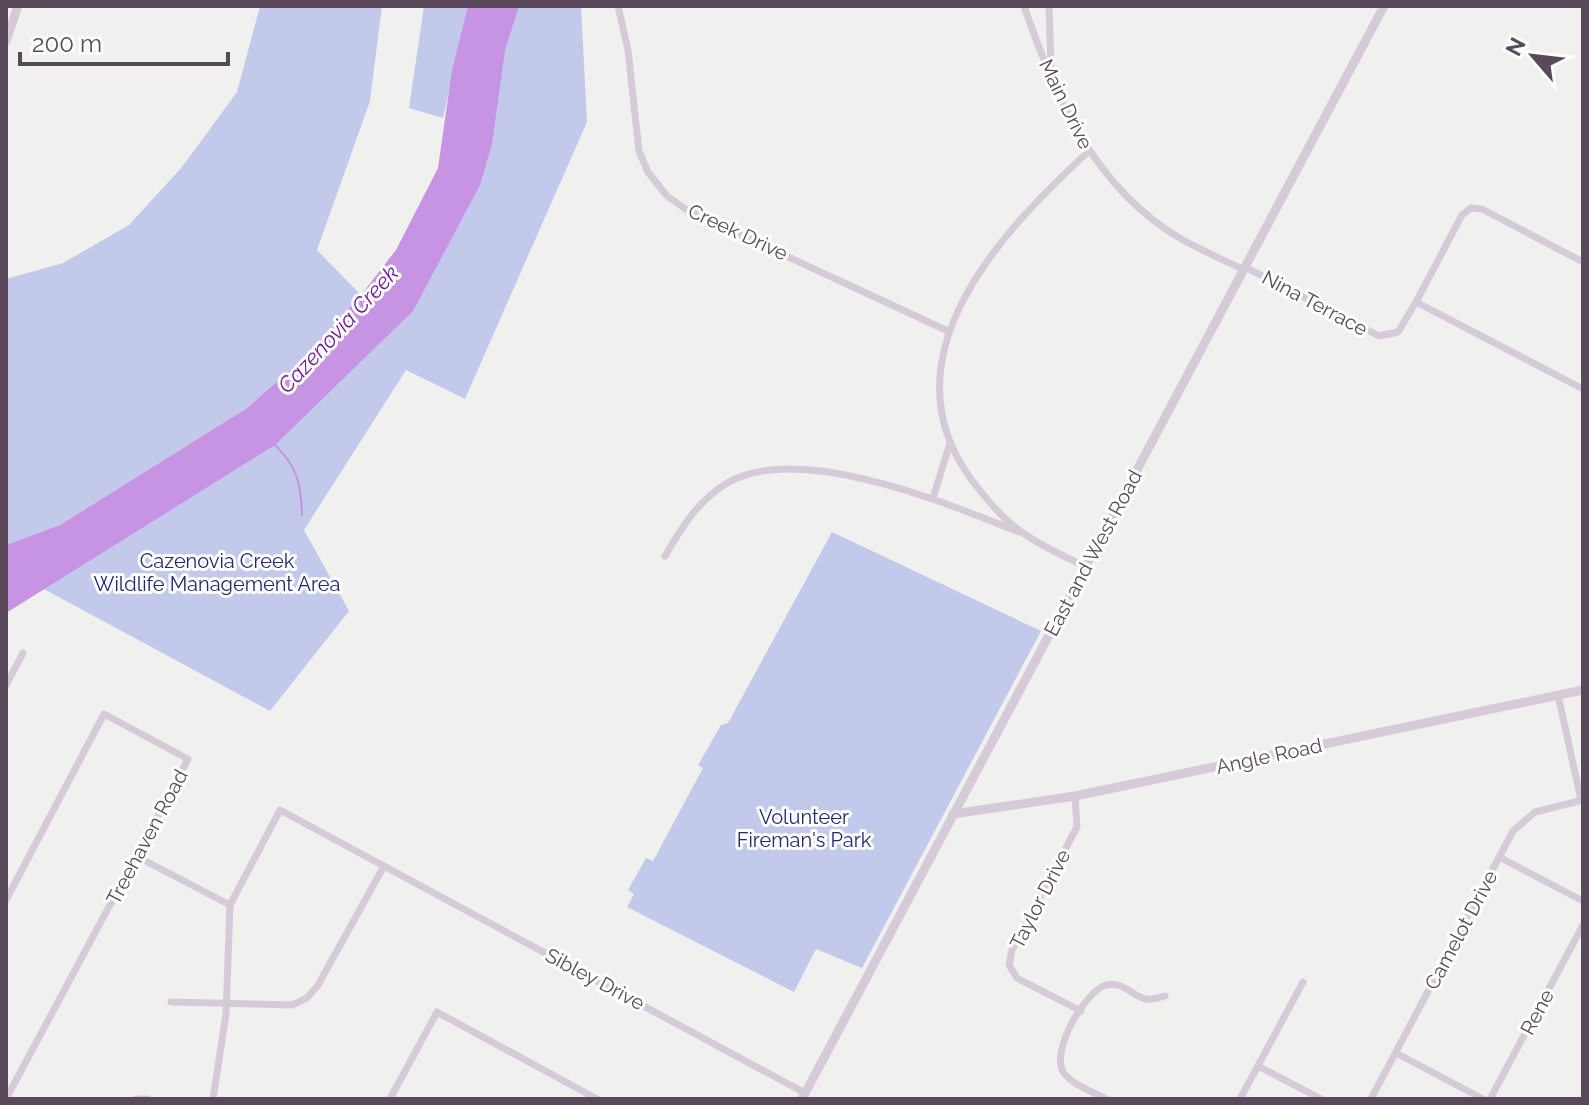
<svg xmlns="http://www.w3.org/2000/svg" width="1589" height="1105" font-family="Raleway,sans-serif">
	<rect width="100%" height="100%" fill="#f0f1ef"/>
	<g fill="#c2c9eb">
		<path d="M260,6h122l-12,95 -53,149 44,45 -56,62 -58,51 -187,117 -54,20v-266l57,-16 66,-38 53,-58 55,-75z"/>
		<path d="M424,6h44l-25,112 -34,-10z"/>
		<path d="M500,6h81l6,116 -122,277 -59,-29 -102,160 45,81 -79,100 -254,-137 241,-137 148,-149z"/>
		<path d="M832,532l209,99 -179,337 -46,-19 -22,43 -167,-85 7,-13 -6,-4 18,-32 7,3 50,-93 -5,-3 23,-40 7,-2z"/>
	</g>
	<path fill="#c794e3" d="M468,6h51l-14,44 -13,94 -12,41 -67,126 -138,134 -269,168v-68l54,-20 187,-117 58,-51 56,-62 35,-45 42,-82 14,-98z"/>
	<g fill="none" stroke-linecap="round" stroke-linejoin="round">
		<path stroke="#c794e3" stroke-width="2" d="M275,445c23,22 26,40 27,70"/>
		<g stroke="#d6cad8" stroke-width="7">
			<path d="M618,6l10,44 11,101 9,21 19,24 20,14 261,121"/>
			<path d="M1024,6c31,91 71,184 159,234 20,11 41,20 61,30"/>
			<path d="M1049,6l2,62"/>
			<path d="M1583,262l-101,-53 -11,-1 -9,7 -46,87 167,87"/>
			<path d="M1245,267l134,69 19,-4 18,-30"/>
			<path d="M933,498l17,-55"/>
			<path d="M665,556c16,-28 34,-57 64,-74 73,-40 219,22 290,50"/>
			<path d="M1086,567c-20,-10 -41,-19 -60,-32 -22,-14 -39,-35 -55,-56 -89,-122 30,-247 117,-327"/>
			<path d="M6,685l17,-32"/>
			<path d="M1558,695l23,105"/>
			<path d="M1075,796l2,31 -65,123 -3,15 8,13 64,33"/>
			<path d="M136,856l94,49"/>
			<path d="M1499,857l84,44"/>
			<path d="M6,900l98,-186 84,45 -182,340"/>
			<path d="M171,1002l121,3 15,-7 11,-13 66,-119"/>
			<path d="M1396,1053l87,46"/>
			<path d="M1258,1066l63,33"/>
			<path d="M136,1099h12"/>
			<path d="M213,1099l13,-85 4,-109 50,-95 525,283"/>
			<path d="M390,1099l47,-87 160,87"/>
			<path d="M1106,1099c-13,-7 -33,-14 -42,-26 -15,-20 21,-82 42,-88 17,-4 26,11 40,14 5,1 14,-2 19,-3"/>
			<path d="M1240,1099l63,-117"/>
			<path d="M1371,1099l142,-268 22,-19 48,-12"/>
			<path d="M1490,1099l93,-174"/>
		</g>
		<g stroke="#d6cad8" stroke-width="9">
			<path d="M6,41l12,-35"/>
			<path d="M953,814l122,-18 508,-106"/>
			<path d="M802,1099l582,-1093"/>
		</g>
	</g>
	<g text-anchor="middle" stroke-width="6" stroke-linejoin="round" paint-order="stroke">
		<g font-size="20" fill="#59495b" stroke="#fff">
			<text transform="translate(1066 104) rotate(64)" y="7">Main Drive</text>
			<text transform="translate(738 232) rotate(25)" y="7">Creek Drive</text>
			<text transform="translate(1315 303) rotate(28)" y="7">Nina Terrace</text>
			<text transform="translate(1093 553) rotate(-62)" y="7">East and West Road</text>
			<text transform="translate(1269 756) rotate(-12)" y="7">Angle Road</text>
			<text transform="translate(147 837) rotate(-62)" y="7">Treehaven Road</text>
			<text transform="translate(1040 899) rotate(-63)" y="7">Taylor Drive</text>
			<text transform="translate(1461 930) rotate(-62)" y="7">Camelot Drive</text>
			<text transform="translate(595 979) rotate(28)" y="7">Sibley Drive</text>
			<text transform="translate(1537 1012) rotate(-62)" y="7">Rene</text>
		</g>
		<g font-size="20" fill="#212675" stroke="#fff">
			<text x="217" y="568">Cazenovia Creek<tspan x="217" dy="23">Wildlife Management Area</tspan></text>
			<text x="804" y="824">Volunteer<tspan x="804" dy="23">Fireman's Park</tspan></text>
		</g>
		<g font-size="22" font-style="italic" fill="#6f1b9c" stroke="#fff">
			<text transform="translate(338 329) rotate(-47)" y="8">Cazenovia Creek</text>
		</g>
	</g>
	<rect width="1589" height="1105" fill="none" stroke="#59495b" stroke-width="16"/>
	<g transform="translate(1533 56) rotate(298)" stroke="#ffffff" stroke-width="6" paint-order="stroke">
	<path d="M0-6L14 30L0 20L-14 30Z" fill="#59495b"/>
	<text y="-12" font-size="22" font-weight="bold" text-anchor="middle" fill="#59495b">N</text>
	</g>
	<path d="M20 52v12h208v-12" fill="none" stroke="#59495b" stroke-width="4"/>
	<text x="32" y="52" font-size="24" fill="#59495b" stroke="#ffffff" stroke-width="6" paint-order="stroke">200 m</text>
</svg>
